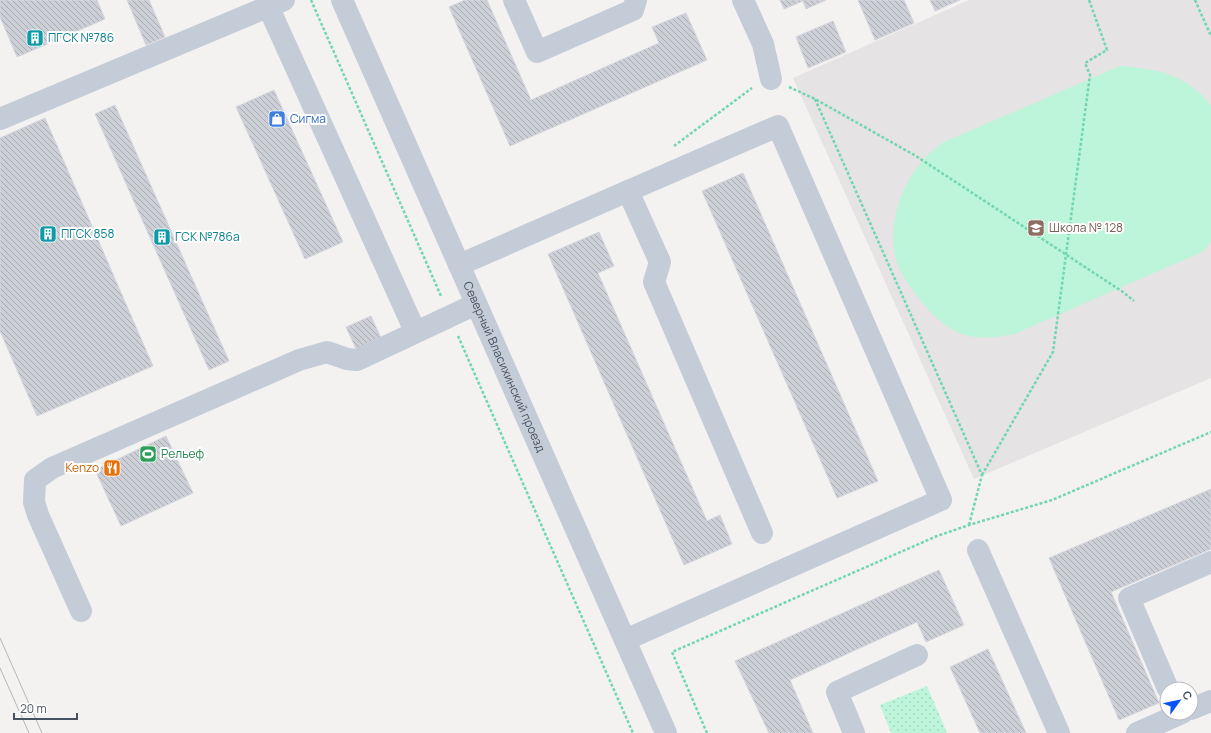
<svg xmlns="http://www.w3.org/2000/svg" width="1211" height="733" font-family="Manrope,sans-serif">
	<defs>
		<pattern id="park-dots" width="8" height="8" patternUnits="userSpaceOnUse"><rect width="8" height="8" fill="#bcf5d9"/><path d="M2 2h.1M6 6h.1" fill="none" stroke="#a3d4bd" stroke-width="1.8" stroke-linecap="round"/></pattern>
		<pattern id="building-back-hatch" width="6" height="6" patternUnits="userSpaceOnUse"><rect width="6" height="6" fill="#cdcfd7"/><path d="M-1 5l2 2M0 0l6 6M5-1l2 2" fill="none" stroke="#a8abb2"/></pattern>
	</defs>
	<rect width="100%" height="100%" fill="#f4f2f1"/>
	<path fill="#e5e3e3" d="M969,0h242v378l-237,101 -181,-401z"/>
	<path fill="#bcf5d9" d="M1120,66c39,3 65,8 91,39v137l-7,9 -190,83c-42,9 -64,2 -91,-31 -13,-15 -26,-33 -29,-53 -5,-41 16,-86 50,-108z"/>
	<path fill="url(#park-dots)" d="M927,686l20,47h-56l-11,-28z"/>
	<g fill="url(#building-back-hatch)" stroke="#d5d6dd">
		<path d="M0,0h97l8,19 -88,38 -17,-40z"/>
		<path d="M127,0h22l16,37 -19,8z"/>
		<path d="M465,0h22l44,100 128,-57 -7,-16 34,-14 21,47 -197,86 -61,-139z"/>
		<path d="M780,0h46l-20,9 -3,-8 -19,8z"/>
		<path d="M858,0h46l10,23 -39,17z"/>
		<path d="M930,0h30l-25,11z"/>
		<path d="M833,21l13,31 -38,16 -12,-31z"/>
		<path d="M274,90l69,152 -38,17 -69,-152z"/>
		<path d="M115,105l114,256 -20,9 -114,-256z"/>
		<path d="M45,118l108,248 -116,50 -37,-85v-193z"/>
		<path d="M743,173l135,308 -41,17 -135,-307z"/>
		<path d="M599,232l15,34 -16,7 109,248 13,-6 12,29 -48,21 -136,-311z"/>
		<path d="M371,316l10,22 -25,11 -10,-22z"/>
		<path d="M166,436l27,57 -72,33 -26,-56z"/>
		<path d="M1211,489v60l-100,43 48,111 -40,17 -70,-162z"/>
		<path d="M939,570l25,55 -38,17 -9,-20 -127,58 23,53h-44l-34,-72z"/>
		<path d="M988,649l38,84h-46l-30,-66z"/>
	</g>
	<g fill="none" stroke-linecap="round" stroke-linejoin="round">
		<g stroke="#70d7b1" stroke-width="2.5" stroke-dasharray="3 2" stroke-linecap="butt">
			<path d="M311,0l130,296"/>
			<path d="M1195,0l16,36"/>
			<path d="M789,87l26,12 101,57 207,136 11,9"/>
			<path d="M815,99l167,376 -13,50"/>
			<path d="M674,146l78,-58"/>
			<path d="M458,336l175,397"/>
			<path d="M982,475l71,-123 37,-277 -5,-12 22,-13 -18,-50"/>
			<path d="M707,733l-35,-81 265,-116 32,-11 83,-25 159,-68"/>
		</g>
		<g stroke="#c4ccd7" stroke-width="22">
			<path id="s1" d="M342,0l324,733"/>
			<path d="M514,0l23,52 96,-42 3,-10"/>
			<path d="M743,0l20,44 8,35"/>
			<path d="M268,6l147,325"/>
			<path d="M0,119l284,-119"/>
			<path d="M459,265l169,-74 32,71 -6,20 108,251"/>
			<path d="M978,550l81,183"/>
			<path d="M81,611l-43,-96 -4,-13 1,-22 17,-12 247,-108 28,-8 20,7 10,1 119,-56"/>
			<path d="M625,640l316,-140 -163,-374 -150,65"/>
			<path d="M1168,689l-39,-91 82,-36"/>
			<path d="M1191,709l20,-8"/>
			<path d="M854,733l-17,-41 80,-37"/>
			<path d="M1137,733l45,-20"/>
		</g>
		<g stroke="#b3b5bc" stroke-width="1">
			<path d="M0,638l42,95"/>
			<path d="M0,668l29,65"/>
		</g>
	</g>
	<defs>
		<symbol id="building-square" viewBox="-11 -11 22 22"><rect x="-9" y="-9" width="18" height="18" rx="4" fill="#0f9aa8" stroke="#fff"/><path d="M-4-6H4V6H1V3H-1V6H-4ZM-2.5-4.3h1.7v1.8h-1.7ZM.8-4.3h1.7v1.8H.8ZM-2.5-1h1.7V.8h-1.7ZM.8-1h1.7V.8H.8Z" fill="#fff"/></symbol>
		<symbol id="shop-square" viewBox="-11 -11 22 22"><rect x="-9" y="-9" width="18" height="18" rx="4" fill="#3f7fe0" stroke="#fff"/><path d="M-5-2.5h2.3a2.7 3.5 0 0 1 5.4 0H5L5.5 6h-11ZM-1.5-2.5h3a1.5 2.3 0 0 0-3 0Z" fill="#fff"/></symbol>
		<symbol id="school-square" viewBox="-11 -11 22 22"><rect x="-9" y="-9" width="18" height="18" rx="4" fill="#8d6e63" stroke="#fff"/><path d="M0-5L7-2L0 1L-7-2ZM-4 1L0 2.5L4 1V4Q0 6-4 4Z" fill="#fff"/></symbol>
		<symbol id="stadium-square" viewBox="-11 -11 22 22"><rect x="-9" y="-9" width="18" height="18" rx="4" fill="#2e9e5b" stroke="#fff"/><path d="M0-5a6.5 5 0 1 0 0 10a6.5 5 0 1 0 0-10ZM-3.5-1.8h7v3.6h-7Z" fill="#fff"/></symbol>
		<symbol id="restaurant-square" viewBox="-11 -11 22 22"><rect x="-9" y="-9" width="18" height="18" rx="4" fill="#e8710a" stroke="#fff"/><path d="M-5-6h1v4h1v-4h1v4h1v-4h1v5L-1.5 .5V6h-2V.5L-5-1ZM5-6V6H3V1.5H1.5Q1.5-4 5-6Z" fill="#fff"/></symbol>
	</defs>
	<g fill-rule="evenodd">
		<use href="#building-square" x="25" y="28" width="20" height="20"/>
		<use href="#shop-square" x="267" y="109" width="20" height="20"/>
		<use href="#school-square" x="1026" y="218" width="20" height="20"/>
		<use href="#building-square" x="38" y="224" width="20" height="20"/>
		<use href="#building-square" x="152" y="227" width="20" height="20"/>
		<use href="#stadium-square" x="138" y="444" width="20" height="20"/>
		<use href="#restaurant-square" x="102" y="458" width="20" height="20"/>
	</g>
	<g text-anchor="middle" stroke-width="4" stroke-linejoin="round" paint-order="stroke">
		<g font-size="12" fill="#0d838f" stroke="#fff" text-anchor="start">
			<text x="48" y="42">ПГСК №786</text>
			<text x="61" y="238">ПГСК 858</text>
			<text x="175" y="241">ГСК №786а</text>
		</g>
		<g font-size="12" fill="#366cbe" stroke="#fff" text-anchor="start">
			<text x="290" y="123">Сигма</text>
		</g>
		<g font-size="12" fill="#785e54" stroke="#fff" text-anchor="start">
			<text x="1049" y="232">Школа № 128</text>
		</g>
		<g font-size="12" fill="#475261" stroke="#fff">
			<text dy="4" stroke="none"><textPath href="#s1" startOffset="401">Северный Власихинский проезд</textPath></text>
		</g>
		<g font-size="12" fill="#27864d" stroke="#fff" text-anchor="start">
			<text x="161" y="458">Рельеф</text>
		</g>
		<g font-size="12" fill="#c56008" stroke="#fff" text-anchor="end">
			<text x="99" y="472">Kenzo</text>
		</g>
	</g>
	<g transform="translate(1179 701) rotate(57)"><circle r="19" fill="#ffffff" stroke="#b5bac0"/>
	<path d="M0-3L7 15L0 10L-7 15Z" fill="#0453fb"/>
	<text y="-6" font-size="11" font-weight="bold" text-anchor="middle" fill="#475261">С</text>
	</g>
	<path d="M14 713v6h63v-6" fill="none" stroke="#475261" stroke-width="2"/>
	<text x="20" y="713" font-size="12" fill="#475261" stroke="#ffffff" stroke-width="3" paint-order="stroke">20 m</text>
</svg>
